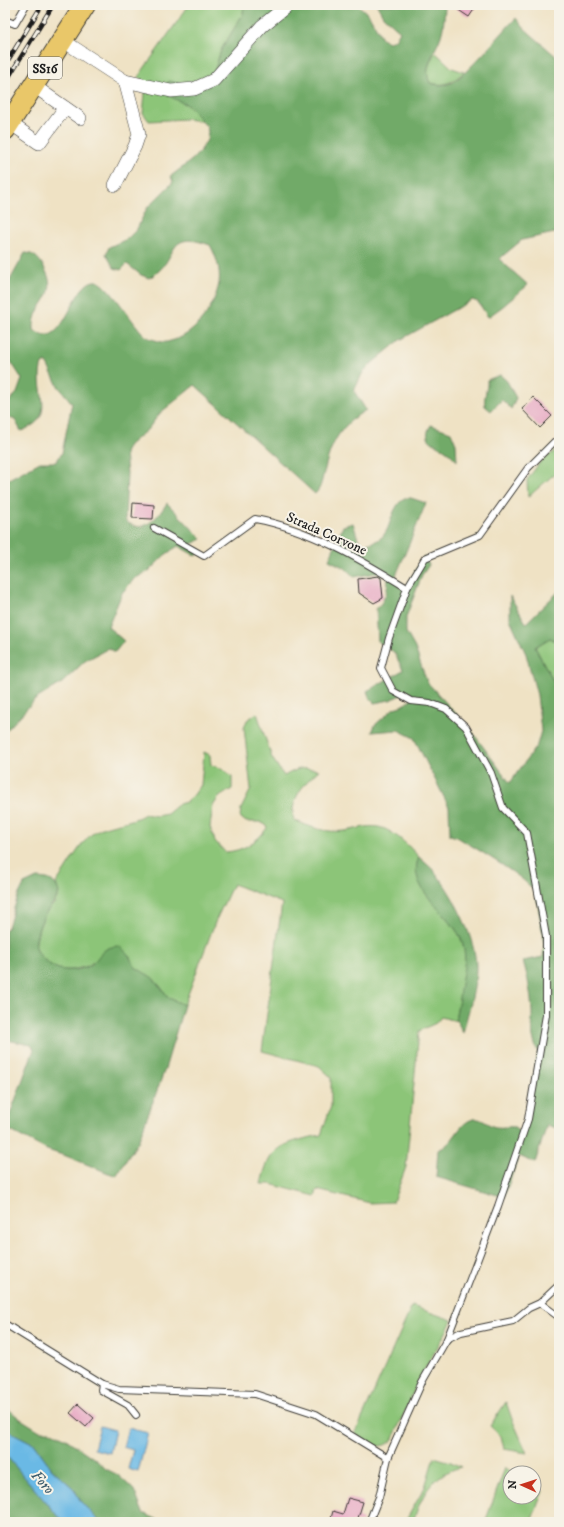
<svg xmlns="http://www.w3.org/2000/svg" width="564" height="1527" font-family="'IM FELL DW Pica',serif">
	<rect width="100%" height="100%" fill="#f7f3e8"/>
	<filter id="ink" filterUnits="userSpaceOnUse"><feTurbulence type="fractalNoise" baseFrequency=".025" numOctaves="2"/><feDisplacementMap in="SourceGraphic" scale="8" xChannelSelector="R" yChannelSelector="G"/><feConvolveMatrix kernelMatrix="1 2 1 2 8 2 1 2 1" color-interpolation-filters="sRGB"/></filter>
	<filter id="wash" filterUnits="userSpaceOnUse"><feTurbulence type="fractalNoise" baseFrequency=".012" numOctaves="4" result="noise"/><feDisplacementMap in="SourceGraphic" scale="16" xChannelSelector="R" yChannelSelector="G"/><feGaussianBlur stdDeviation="0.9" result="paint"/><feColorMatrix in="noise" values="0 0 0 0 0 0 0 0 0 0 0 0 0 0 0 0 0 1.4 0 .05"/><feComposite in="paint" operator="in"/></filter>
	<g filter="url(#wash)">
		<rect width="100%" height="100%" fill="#efe2c4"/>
		<g fill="#8cc578" stroke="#54704a">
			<path d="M189,5h55l-1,9 -22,36 -8,26 -49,17 25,13 13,15 -16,-2 -37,2 -6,-8 3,-29 -8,-7z"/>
			<path d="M435,52l17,16 12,4c-11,10 -19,15 -34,11 -6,-11 0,-21 5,-31z"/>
			<path d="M559,448v22l-31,27 -1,-17 13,-18z"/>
			<path d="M550,638l9,5v49l-24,-45z"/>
			<path d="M257,713l15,45 12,18c14,-8 18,-9 35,-6 -15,13 -30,30 -25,50 17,8 33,13 51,11 14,-2 26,-8 40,-2 13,6 25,18 34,28 -14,34 36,58 44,87 5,19 -2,51 -7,70l1,7 -16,-4 -5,6 -17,8 -13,136 -13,35 -23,1 -53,-13 -2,6 -45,-12h-9c2,-8 4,-17 8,-24 9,-18 35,-21 52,-25l10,-29v-29l-12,-11 -57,-15 20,-148 -49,-19 -17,36 -32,85 -15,-7 -10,-13 -24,-18 -7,-13 -35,8 -5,4 -16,4h-12l-8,-4 -13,-11 -4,-9 4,-18 6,-15 9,-9 5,-11 -3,-10c11,-14 23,-39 37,-50 15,-11 37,-9 52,-19l11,2 11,-2 12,-10 7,-2 7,-6 8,-11 3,-33 6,3 1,10 13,4 8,8v12l-13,8 -6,9 -3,21 5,14 10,11c18,-1 32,-10 42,-24l-1,-3 -6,-3h-14l-6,-5 1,-8 10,-20 -7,-61 3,-8z"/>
			<path d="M412,1306l40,14 -4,9 -28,48 -28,64c-15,10 -23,4 -37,-7z"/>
			<path d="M506,1402l6,17 15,34 -23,-4 -3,-13 -11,-10z"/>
			<path d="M434,1457l17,5 10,5c-30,8 -39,28 -48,55h-8l20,-35z"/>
			<path d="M505,1468l10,5h-5v24h24v-13l9,7 -12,31h-46z"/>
		</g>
		<g fill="#71aa68" stroke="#466342">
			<path d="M244,5h114l11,10 13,23 7,4 6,-2 5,-9 -17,-15 -6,-11h66l2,3c-1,9 -1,19 -4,28 -5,15 -19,32 -11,47 7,2 13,3 21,0 14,-6 52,-52 65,-65l8,10 35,31v173l-37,8 -23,19 29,26 -26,22 -14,10 -10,-15 -6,-2 -72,40 -30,25 -8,9 -8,17 12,19c-24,14 -35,32 -41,59 -3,8 -3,19 -10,25l-120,-109 -35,28 -12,16 -19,16 -4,8 2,20 -2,47c17,17 33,-3 42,-17l35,36 -13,6 11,6 -4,5 -18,-10 -13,9 -16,16 -15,8 -12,14 -14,34 16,14 -9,11 -6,-4 -24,13 -23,22 -26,16 -31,33v-251l35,-19h16l6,-9 10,-50 -14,-17 -12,-24 -4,2c-9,27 18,53 -21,67l-6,-11 -10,-4 2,-13 10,-10 5,-14 -14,-22 -3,-11v-57l20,-36c7,0 13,4 17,11 22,35 -10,36 -8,66 30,25 37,-46 60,-49 13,-3 41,48 53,56 4,2 11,4 15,5 3,1 8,-1 12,-2 23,-7 41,-34 45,-57 2,-13 -3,-27 -9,-38 -47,-17 -29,16 -61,33l-8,-3 -14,-11 -6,6 -7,-2 -8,-14 3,-7 18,-8 10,-10 10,-21 26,-26 -2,-6 22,-17 8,-9 6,-10 1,-9 -2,-5 -17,-20 -26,-13 6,-12 24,6 20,-11 8,-26 22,-36z"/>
			<path d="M500,375l7,6 9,17 -5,11 -9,-9 -11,11 -6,-5c-2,-9 3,-17 2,-26z"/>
			<path d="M431,425l20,7 5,12 1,17c-3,-3 -6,-7 -9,-9 -11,-9 -28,-10 -17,-27z"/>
			<path d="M404,498h7l15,5 -31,75 11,8 18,-30 5,9 -7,10 -16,42v15l9,16 12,34 43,47 40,54 27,-38 4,-14 -4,-36 -11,-41 -16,-35v-23l16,27 33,-32v52l-9,-5 -15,9 24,45v437l-12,-4 -12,38 -16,-7 -15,41 -68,-20 2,-27c16,-5 20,-27 35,-31 9,-2 15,7 23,8 6,1 13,-1 19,0l7,9 16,-84c-7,-15 -6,-24 -6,-40 -1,-17 -4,-35 -9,-51l20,-4 1,-15 -8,-48c-5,-14 -63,-47 -79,-57l-7,-2 -1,-28 -35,-69 -16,-8 -26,2 3,-7 19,-17 10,-3 10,-9 -3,-2 -6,-1 -15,7 -16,3 -4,-4 -3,-8 36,-21 -9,-18 -16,-10 -2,-33c11,-10 13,-24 11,-38l-33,6 -9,-9 -16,-8 14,-34 10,-3 5,16 6,5c32,-3 20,-29 40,-46z"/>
			<path d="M419,857c7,7 14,11 19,19 16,20 39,66 38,92 0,21 -8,44 -13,65l-6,-12 -1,-7c3,-10 3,-20 5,-30 2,-15 6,-25 2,-40 -8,-29 -59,-54 -44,-87z"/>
			<path d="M37,878c13,1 17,1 22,14 -5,11 -7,12 -13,21 -5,6 -12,28 -10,34 2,8 9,14 16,19 9,6 25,5 35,1 14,-7 11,-20 32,-21l9,8 7,13 18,11 16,20 15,7 -19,64 -27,73 -22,34 -50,-20 -19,-6 -42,-22 29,-79 -3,-4 -24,-5 1,-17 -3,-10v-83l3,-3 10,-31 6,-12z"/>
			<path d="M5,1406l14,12 21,13h11l15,8 29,20 11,10 12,6 16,15 9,23 20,9h-63l-19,-20 -7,-13 -22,-20 -18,-25 -29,-15z"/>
			<path d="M5,1454l49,58 11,10h-60z"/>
		</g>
		<g fill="#6bb9e5" stroke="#446a80">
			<path d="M100,1426l15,4 -5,23 -16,-4z"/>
			<path d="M128,1428l20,5 -10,39 -10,-3 5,-19 -10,-3z"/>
			<path d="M5,1429l29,15 18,25 22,20 7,13 19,20h-35l-11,-10 -49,-58z"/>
		</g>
		<g id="blocks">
			<g fill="#e7a8c3">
				<path d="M451,5h26l-8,12z"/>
				<path d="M533,397l19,19 -12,12 -18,-19z"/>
				<path d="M133,503l21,2 -1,14 -21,-1z"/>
				<path d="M378,576l3,2 2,20 -9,5 -15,-10 -1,-14z"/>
				<path d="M78,1404l16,14 -8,9 -16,-14z"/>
				<path d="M348,1498l15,4 -5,16 5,2 -1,2h-32l3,-11 10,3z"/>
			</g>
		</g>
	</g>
	<g filter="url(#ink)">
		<use href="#blocks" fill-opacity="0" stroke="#3c3a35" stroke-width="1"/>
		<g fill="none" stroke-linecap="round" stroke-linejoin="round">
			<defs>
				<g id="lane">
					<path d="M5,20l10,4 11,-19"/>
					<path d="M154,528l50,28 51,-37c55,10 105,40 152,69"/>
					<path d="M540,1303l19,14"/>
					<path d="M5,1324l97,60 17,5 136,5 61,20 72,44"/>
					<path d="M447,1339l51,-133 30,-87 18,-104v-79l-19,-103 -24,-25 -12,-35 -25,-46 -20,-18 -16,-6 -19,-2 -18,-10 -12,-23 8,-30 18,-50 18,-30 55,-23 48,-67 26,-26 5,-2"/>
					<path d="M102,1384l-1,6 27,15 8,10"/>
					<path d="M369,1522l10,-25 9,-39 34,-76 25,-43 14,-7 52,-11 16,-13 11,-5 19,-18"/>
				</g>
				<g id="street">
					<path d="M62,40l63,41 46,10 23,-2 20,-9 48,-54 26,-21"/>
					<path d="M34,86l46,32"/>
					<path d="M10,123l29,20 26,-35"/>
					<path d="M115,185l20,-39 4,-12 -14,-53"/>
				</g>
				<path id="primary" d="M5,130l80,-125"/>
			</defs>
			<use href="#lane" stroke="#3c3a35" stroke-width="8"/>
			<use href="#street" stroke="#3c3a35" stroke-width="14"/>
			<use href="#primary" stroke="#3c3a35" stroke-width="22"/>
			<use href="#lane" stroke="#fff" stroke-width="6"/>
			<use href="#street" stroke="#fff" stroke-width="13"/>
			<use href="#primary" stroke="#e9c769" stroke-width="20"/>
			<defs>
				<g id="rail">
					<path d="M5,65l37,-60"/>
					<path d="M5,83l48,-78"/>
				</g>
			</defs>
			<use href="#rail" stroke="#1c1c1c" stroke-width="4.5"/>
			<use href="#rail" stroke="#f7f3e8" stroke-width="3" stroke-dasharray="9" stroke-linecap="butt"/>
		</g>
	</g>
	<g text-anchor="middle" stroke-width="4" stroke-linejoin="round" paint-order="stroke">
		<rect fill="#f7f3e8" stroke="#5e5c59" stroke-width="1" x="28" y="57" width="34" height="22" rx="3"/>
		<g font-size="13" font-weight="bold" fill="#1c1c1c">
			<text x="45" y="73">SS16</text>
		</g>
		<g font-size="14" fill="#1c1c1c" stroke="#f7f3e8">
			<text transform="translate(327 533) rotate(24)" y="5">Strada Corvone</text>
		</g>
		<g font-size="15" font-style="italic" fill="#3c5b6c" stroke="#f7f3e8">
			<text transform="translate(43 1482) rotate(48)" y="5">Foro</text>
		</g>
	</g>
	<rect width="564" height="1527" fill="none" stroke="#f7f3e8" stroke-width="20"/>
	<g transform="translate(522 1485) rotate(273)"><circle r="19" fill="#f7f3e8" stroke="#9f9d96"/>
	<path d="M0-3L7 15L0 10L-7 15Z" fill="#c8321e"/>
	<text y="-6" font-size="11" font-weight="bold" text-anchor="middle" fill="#1c1c1c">N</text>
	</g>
</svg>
